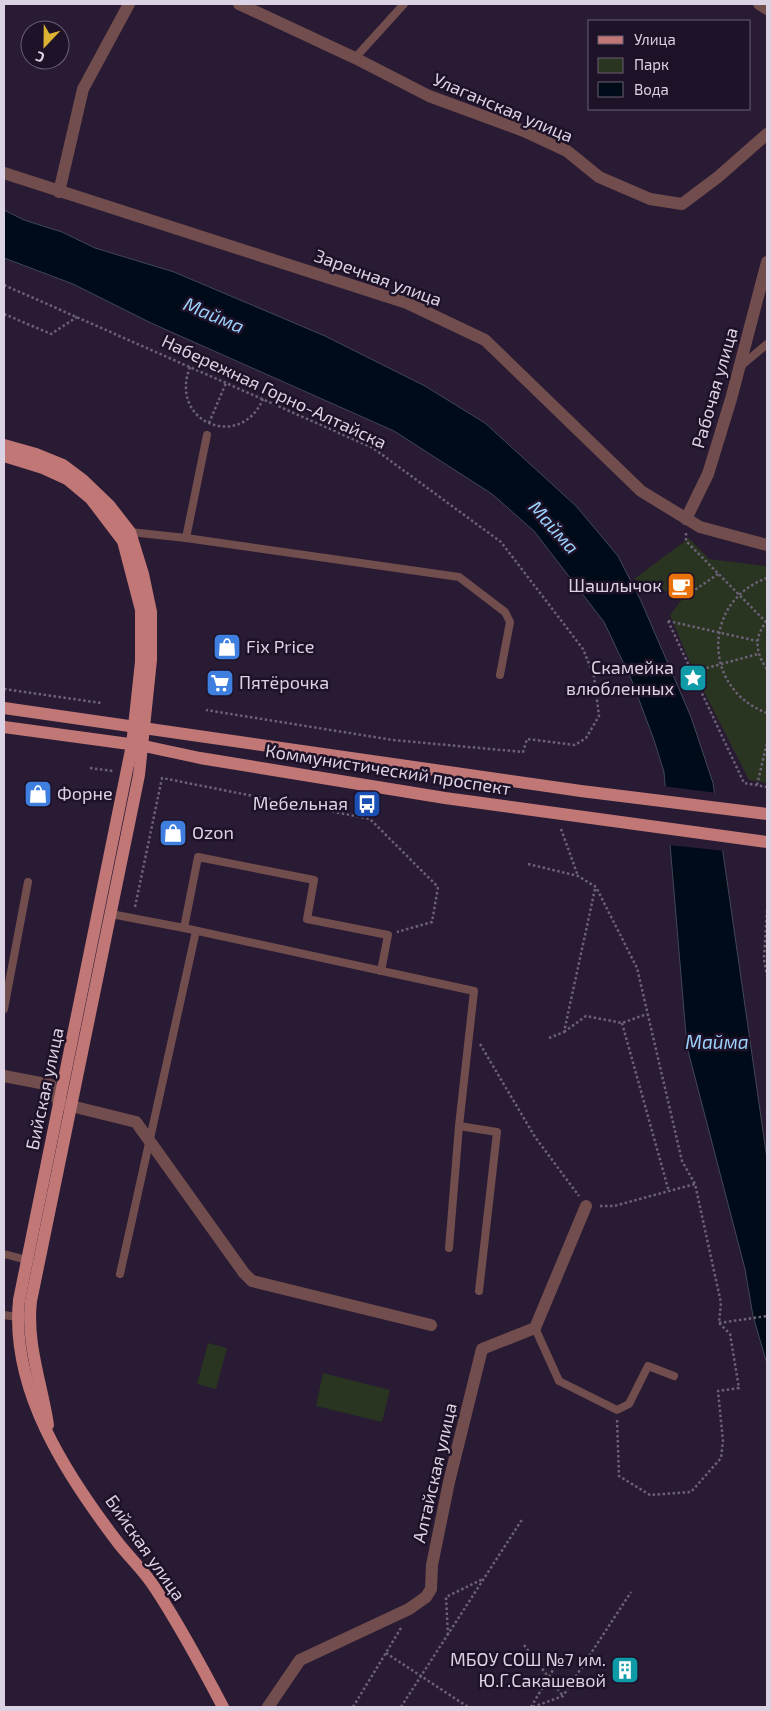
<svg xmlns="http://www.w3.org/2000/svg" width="771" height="1711" font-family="'Exo 2',sans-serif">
	<rect width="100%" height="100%" fill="#281b33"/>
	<g fill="#293421">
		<path d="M689,538l20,21 58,7v217l-18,-3 -55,-108 -24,-57 13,-17 -49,-19z"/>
		<path d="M208,1343l19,5 -11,41 -19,-5z"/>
		<path d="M323,1373l67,17 -8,32 -66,-16z"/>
	</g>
	<path fill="#000b19" stroke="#424756" d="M4,210l20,10 38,12 33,16 79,24 151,64 100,50 60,37 91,83 42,50 23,45 50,116 22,66 54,376v205l-14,-48 -8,-47 -58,-222 -23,-275 -10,-32 -22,-59 -28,-59 -70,-91 -42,-37 -98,-63 -243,-108 -78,-39 -69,-26z"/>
	<path fill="#281b33" d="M663,786l54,7 8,58 -57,-6z"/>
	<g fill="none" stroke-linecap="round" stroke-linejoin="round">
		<g stroke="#6d6176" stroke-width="2.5" stroke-dasharray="2.5 2.5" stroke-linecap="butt">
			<path d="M4,285l369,163 128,94 82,107 11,27 5,40 -13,22 -11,7 -48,-6 -4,13 -130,-12 -187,-30"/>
			<path d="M4,314l47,20 26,-17"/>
			<path d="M190,367c-22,56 51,84 73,32"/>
			<path d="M209,423l17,-40"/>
			<path d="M686,533v8l80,81"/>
			<path d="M767,578c-65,23 -65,111 0,135"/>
			<path d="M683,598l35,-24"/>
			<path d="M668,621l76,162 23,4"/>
			<path d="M668,621l89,20"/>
			<path d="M767,621c-13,15 -12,32 0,48"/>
			<path d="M692,672l66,-18"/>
			<path d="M4,689l97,14"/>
			<path d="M90,768l23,3"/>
			<path d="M757,785l10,-42"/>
			<path d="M561,829l17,47"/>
			<path d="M528,864l50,12 18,11 41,81 45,193 13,23 26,119 -2,20 11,11 9,54 -21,3 5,50 -2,17 -30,34 -41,3 -31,-19 -2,-57"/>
			<path d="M135,907l27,-129 208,41 68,68 -6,35 -35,10"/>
			<path d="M767,910l-3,49 3,17"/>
			<path d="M622,1023l47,169"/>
			<path d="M564,1032l22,-16 36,7 25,-9"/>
			<path d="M549,1038l15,-6 31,-143"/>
			<path d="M480,1044l55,93 44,59"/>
			<path d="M600,1206h14l81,-22"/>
			<path d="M719,1323l48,-7"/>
			<path d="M448,1635l-2,-38 37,-18"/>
			<path d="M524,1645l39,51"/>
			<path d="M386,1653l82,54"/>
			<path d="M353,1707l48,-79"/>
			<path d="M401,1707l122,-189"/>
			<path d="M531,1707l28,-47"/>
			<path d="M533,1707l30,-11 68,-104"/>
		</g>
		<g stroke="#724d4d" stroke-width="8">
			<path d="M355,58l49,-54"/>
			<path d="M741,366l26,-22"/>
			<path d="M130,532l56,6 273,39 46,35 5,10 -10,53"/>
			<path d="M186,538l21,-103"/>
			<path d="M111,914l73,14 14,-71 116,23 -7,39 81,16 -7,36"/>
			<path d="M184,928l290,63 -15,135 38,6 -18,159"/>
			<path d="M4,1009l24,-127"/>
			<path d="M449,1248l10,-122"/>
			<path d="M4,1254l23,6"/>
			<path d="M120,1274l76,-343"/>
			<path d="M4,1315l13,2"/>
			<path d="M535,1328l24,53 58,29 12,-6 19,-38 26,10"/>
		</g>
		<g stroke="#724d4d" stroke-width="12">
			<path d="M239,4l116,54 74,38 95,35 43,20 32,26 51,22 32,5 36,-27 49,-43"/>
			<path d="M759,4l8,5"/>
			<path d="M4,173l403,130 78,37 156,151 59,36 67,18"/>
			<path d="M59,192l24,-103 46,-85"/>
			<path d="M686,519l22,-45 23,-75 36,-137"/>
			<path d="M4,1076l47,9 8,18 77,19 108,151 8,8 179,44"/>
			<path d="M268,1707l32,-47 109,-51 17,-12 5,-8 1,-24 17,-83 33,-133 53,-21 51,-122"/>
		</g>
		<g stroke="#c27777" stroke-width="12">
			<path d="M4,445l32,9 27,11 20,15 26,25 21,27 13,42 8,38v48l-12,115 -108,526c-5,43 11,83 17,124"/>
			<path d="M4,456l39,12 24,11 24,20 32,42 18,69v52l-9,83 -113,555c-9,90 48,176 100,244 12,15 26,28 36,44 25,38 47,79 68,119"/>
			<path d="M4,708l577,83 186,23"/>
			<path d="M4,727l140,19 56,12 245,40 322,44"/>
		</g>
	</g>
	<defs>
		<symbol id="cafe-square" viewBox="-11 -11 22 22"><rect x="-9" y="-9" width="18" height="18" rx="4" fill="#e8710a" stroke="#1e1229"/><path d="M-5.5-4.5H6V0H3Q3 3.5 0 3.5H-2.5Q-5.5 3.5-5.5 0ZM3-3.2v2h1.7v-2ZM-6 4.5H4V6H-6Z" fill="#fff"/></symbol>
		<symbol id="shop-square" viewBox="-11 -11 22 22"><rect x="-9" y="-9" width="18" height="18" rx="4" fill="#3f7fe0" stroke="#1e1229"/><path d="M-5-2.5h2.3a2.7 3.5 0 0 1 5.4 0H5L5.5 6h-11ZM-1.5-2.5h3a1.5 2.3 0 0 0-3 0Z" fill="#fff"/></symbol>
		<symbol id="sight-square" viewBox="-11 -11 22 22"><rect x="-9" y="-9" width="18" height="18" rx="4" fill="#0f9aa8" stroke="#1e1229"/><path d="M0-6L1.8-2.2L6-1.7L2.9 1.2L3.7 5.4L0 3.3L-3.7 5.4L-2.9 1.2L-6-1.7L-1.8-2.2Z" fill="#fff"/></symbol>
		<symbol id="supermarket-square" viewBox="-11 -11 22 22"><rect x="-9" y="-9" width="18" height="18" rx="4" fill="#3f7fe0" stroke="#1e1229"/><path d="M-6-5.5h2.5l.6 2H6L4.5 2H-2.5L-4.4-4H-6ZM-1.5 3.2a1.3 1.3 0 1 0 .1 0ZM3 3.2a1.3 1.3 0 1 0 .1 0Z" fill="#fff"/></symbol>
		<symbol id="bus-square" viewBox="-11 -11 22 22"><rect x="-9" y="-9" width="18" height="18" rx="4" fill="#1a4fb4" stroke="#1e1229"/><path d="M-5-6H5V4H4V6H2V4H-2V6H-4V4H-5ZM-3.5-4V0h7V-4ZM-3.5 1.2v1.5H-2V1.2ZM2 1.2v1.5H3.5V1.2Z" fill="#fff"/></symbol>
		<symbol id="building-square" viewBox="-11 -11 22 22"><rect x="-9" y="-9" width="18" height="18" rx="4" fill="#0f9aa8" stroke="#1e1229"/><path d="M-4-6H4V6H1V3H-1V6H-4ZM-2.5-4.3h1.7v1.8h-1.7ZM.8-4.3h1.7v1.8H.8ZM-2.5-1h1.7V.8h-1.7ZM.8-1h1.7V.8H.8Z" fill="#fff"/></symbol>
	</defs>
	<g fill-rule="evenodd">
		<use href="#cafe-square" x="665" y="570" width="32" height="32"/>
		<use href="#shop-square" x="211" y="631" width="32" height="32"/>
		<use href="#sight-square" x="677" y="662" width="32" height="32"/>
		<use href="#supermarket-square" x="204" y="667" width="32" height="32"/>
		<use href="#shop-square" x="22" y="778" width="32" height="32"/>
		<use href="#bus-square" x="351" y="788" width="32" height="32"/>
		<use href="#shop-square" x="157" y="817" width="32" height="32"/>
		<use href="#building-square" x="609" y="1654" width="32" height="32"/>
	</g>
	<g text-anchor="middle" stroke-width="5" stroke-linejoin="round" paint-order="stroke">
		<g font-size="18" fill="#dbd3e3" stroke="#1e1229">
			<text transform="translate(503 108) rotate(23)" y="6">Улаганская улица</text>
			<text transform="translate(378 278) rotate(20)" y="6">Заречная улица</text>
			<text transform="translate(715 388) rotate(-74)" y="6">Рабочая улица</text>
			<text transform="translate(274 392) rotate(25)" y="6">Набережная Горно-Алтайска</text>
			<text transform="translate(388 770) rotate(9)" y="6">Коммунистический проспект</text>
			<text transform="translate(45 1089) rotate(-78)" y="6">Бийская улица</text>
			<text transform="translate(435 1473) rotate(-77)" y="6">Алтайская улица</text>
			<text transform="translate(145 1548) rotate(55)" y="6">Бийская улица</text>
		</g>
		<g font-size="18" fill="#dbd3e3" stroke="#1e1229" text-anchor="end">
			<text x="662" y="592">Шашлычок</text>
			<text x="246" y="653" text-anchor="start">Fix Price</text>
			<text x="674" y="674">Скамейка<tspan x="674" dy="21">влюбленных</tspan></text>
			<text x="239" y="689" text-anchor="start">Пятёрочка</text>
			<text x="57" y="800" text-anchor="start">Форне</text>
			<text x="348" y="810">Мебельная</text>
			<text x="192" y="839" text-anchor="start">Ozon</text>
			<text x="606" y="1666">МБОУ СОШ №7 им.<tspan x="606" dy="21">Ю.Г.Сакашевой</tspan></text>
		</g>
		<g font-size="19" font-style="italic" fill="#9bd2fb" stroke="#1e1229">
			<text transform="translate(214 315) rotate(23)" y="7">Майма</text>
			<text transform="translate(554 527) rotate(48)" y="7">Майма</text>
			<text x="717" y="1049">Майма</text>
		</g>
	</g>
	<rect width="771" height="1711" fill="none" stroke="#dbd3e3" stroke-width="10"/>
	<rect x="588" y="20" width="162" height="90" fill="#1e1229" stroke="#6a5f73"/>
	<rect x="598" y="36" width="25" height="8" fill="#c27777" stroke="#6a5f73"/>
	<text x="634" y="45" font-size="15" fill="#dbd3e3">Улица</text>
	<rect x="598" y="58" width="25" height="15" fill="#293421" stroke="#6a5f73"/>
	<text x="634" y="70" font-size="15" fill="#dbd3e3">Парк</text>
	<rect x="598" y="82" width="25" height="15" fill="#000b19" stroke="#6a5f73"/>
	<text x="634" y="95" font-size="15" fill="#dbd3e3">Вода</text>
	<g transform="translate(45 45) rotate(202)"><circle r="24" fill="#1e1229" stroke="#6a5f73"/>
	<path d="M0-4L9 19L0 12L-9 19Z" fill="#dcb233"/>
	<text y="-8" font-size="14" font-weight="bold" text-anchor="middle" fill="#dbd3e3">С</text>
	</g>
</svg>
